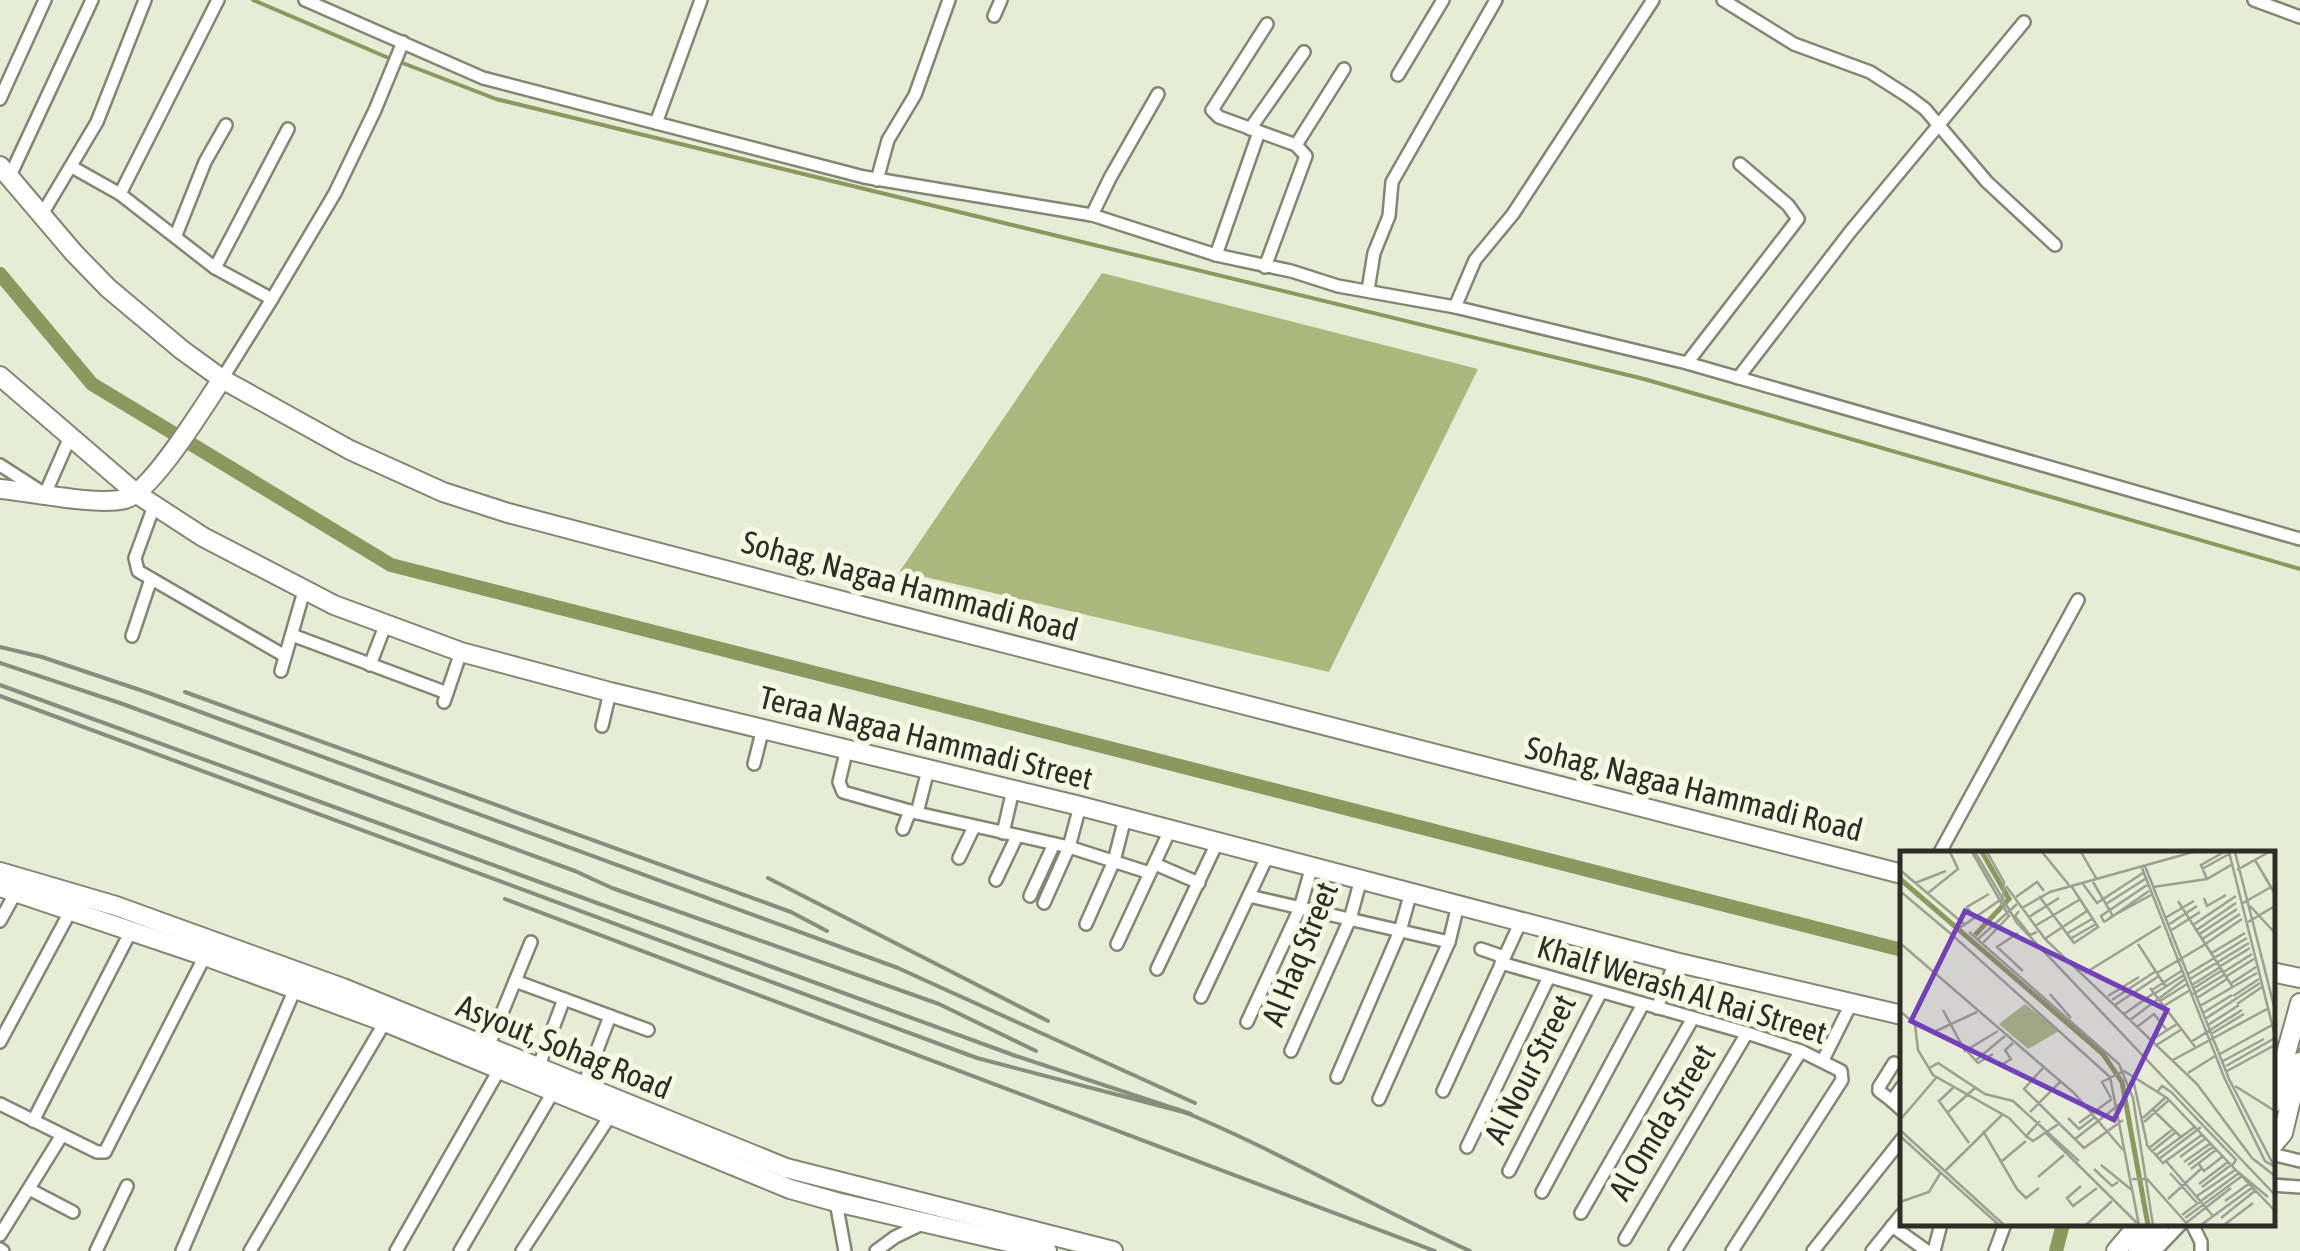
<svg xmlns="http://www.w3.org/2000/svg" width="2300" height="1251" font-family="'Asap Condensed',sans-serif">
	<rect width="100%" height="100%" fill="#e6ecd6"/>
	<path fill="#aab87c" d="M1102,273l376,96 -149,303 -429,-101z"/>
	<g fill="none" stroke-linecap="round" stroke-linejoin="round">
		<g stroke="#8b985e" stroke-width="4">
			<path d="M253,0l138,59"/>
			<path d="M400,62l96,37 1148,280 656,190"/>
		</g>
		<g stroke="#8b985e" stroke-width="14">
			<path d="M0,274l92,110 299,181 1511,385"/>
			<path d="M2272,1047l28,8"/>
			<path d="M2056,1251l7,-27"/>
		</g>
		<defs>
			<g id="street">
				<path d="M305,0l178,78 381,99 228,38 124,40 75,16 47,15 117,21 232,56 613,176"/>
				<path d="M1723,0l71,44 76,28 39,25 16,12 62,73 68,63"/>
				<path d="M2254,0l46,17"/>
				<path d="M994,16l7,-16"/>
				<path d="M1398,75l45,-75"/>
				<path d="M0,99l45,-99"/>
				<path d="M656,123l45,-123"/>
				<path d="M1250,129l54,-77"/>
				<path d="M1296,145l48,-76"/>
				<path d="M72,167l48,27 98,-194"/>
				<path d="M9,178l83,-178"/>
				<path d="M877,180l11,-40 27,-45 34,-95"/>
				<path d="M120,194l95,74 57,31 -50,80"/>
				<path d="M1092,215l18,-37 48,-84"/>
				<path d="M41,216l56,-94 48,-122"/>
				<path d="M176,235l29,-73 21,-37"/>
				<path d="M1216,255l43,-123"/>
				<path d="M1265,267l41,-111 -10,-11 -77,-28 -7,-7 55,-86"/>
				<path d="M215,268l73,-139"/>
				<path d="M1368,290l6,-37 15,-37 3,-34 104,-182"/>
				<path d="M272,299l63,-106 40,-83 28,-68"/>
				<path d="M1455,307l20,-47 38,-46 140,-214"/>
				<path d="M1687,363l111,-144 -10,-14 -48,-41"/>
				<path d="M1738,378l112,-146 174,-210"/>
				<path d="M0,465l45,29 25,-57"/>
				<path d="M154,506l-19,52 3,13 147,85"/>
				<path d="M292,635l155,58"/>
				<path d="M132,636l19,-57"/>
				<path d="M370,665l15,-39"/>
				<path d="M281,671l23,-80"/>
				<path d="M444,702l17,-50"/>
				<path d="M602,726l8,-34"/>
				<path d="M847,748l-8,34 4,10 74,21 152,34 81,26"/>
				<path d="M754,764l9,-36"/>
				<path d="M917,813l11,-43"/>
				<path d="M903,829l7,-18"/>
				<path d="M1003,833l10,-43"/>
				<path d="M1939,854l139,-254"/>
				<path d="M959,858l15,-31"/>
				<path d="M1155,864l44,19"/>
				<path d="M996,880l21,-44"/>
				<path d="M1030,896l24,-52"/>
				<path d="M1249,896l200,46"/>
				<path d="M1044,903l25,-56 11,-41"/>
				<path d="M0,921l16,-29"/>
				<path d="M1086,924l28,-63 11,-43"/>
				<path d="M1117,944l53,-114"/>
				<path d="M1481,949l23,8"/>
				<path d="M1501,963l246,70 54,18 40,20 1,9 -110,171"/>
				<path d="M1157,969l60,-126"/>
				<path d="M515,981l133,49"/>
				<path d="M1201,997l67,-142"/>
				<path d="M1657,1008l18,-46"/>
				<path d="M1247,1022l53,-114 12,-42"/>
				<path d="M0,1042l71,-132"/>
				<path d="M488,1047l43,-105"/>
				<path d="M1291,1051l59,-132 11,-40"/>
				<path d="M1823,1060l29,-58"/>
				<path d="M538,1068l26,-69"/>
				<path d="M1337,1077l63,-146 11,-39"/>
				<path d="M583,1087l27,-71"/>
				<path d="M1902,1087l-10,14 10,9"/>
				<path d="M1443,1091l78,-170"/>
				<path d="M1379,1099l70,-157 9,-37"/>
				<path d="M1892,1101l-13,-10v-4l15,-24"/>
				<path d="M0,1104l97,48h8l100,-196"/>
				<path d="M33,1121l98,-190"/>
				<path d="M1467,1147l82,-170"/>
				<path d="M2272,1154l28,7"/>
				<path d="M1509,1171l92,-179"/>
				<path d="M2272,1185l28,2"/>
				<path d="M29,1189l44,23"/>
				<path d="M1542,1192l101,-188"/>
				<path d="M836,1202l9,49"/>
				<path d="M1581,1213l112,-195"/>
				<path d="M2192,1224l9,18v9"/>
				<path d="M1892,1226l35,25"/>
				<path d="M0,1235l62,-100"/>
				<path d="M1625,1239l122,-206"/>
				<path d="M0,1249l3,2"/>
				<path d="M96,1251l31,-65"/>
				<path d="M182,1251l113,-262"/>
				<path d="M250,1251l135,-229"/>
				<path d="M396,1251l103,-181"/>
				<path d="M460,1251l93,-159"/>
				<path d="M522,1251l88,-135"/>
				<path d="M876,1251l19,-14 29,-14"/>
				<path d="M1675,1251l126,-200"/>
				<path d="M1813,1251l89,-112"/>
				<path d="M1872,1251l30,-37"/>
				<path d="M1934,1251l7,-27"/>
				<path d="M1995,1251l10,-27"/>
				<path d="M2155,1251l26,-27"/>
			</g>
			<g id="secondary">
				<path d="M0,376l137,118 66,43 131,68 127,47 149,40 470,114 595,156 227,53"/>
				<path d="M0,489c32,3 96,17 125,10 27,-7 80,-95 97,-120"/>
			</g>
			<g id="primary">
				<path d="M0,166l74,87 34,35 74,62 40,29 128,71 93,42 65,21 380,100 1014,261"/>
				<path d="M0,872l116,34 227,82 443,180 327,83"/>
				<path d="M0,887l205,69 180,66 405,167 46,13 211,49"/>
				<path d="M2272,972l28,6"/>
				<path d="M2272,1104l28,-101"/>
				<path d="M2272,1146l11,-13 17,-71"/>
				<path d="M2116,1251l23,-27"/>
				<path d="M2138,1251l23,-27"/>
			</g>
		</defs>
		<use href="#street" stroke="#828774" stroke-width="16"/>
		<use href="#secondary" stroke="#828774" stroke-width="22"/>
		<use href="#primary" stroke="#828774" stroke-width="22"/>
		<use href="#street" stroke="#fff" stroke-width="11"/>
		<use href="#secondary" stroke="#fff" stroke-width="18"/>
		<use href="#primary" stroke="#fff" stroke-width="18"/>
		<g stroke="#898d7e" stroke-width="4">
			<path d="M0,647l42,10 104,35 752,276 297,135"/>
			<path d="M0,663l120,40 455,168 37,17 327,116 97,47"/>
			<path d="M0,685l1016,371 175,58 -214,-56 -977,-362"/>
			<path d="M185,692l606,220 36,19"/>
			<path d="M768,878l280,143"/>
			<path d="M505,899l930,352"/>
			<path d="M1177,1109c101,41 194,97 293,142"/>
		</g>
	</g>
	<g text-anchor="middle" stroke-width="10" stroke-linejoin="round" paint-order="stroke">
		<g font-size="32" fill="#2c2e26" stroke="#f4f9e3">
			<text transform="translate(910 586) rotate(15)" y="11">Sohag, Nagaa Hammadi Road</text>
			<text transform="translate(926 738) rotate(14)" y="11">Teraa Nagaa Hammadi Street</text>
			<text transform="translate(1694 789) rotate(14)" y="11">Sohag, Nagaa Hammadi Road</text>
			<text transform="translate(1300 954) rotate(-68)" y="11">Al Haq Street</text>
			<text transform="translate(1682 990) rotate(17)" y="11">Khalf Werash Al Rai Street</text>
			<text transform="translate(564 1047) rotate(22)" y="11">Asyout, Sohag Road</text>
			<text transform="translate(1530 1069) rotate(-63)" y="11">Al Nour Street</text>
			<text transform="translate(1662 1122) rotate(-59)" y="11">Al Omda Street</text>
		</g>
	</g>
	<g transform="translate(1900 851)">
		<rect width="375" height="375" fill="#e6ecd6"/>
		<path d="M125,153l34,27 -31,18 -29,-25z" fill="#aab87c"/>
		<path fill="none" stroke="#8b985e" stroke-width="5" d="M0,28l203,175 19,28 26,143M75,84l34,-36 -27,-47"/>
		<path fill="none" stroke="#9ca090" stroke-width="2.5" d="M72,1l37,64 -26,27M75,1l42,71 258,272M87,1l17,30 -1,16 -52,36 159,143 29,148M142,1l27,33M181,1l15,26M329,1l46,184M335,1l40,158M355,9l20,34M245,15l84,213 44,85M242,17l82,209 41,84 10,6M302,18l27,-15M0,19l64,54M337,19l32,-18M307,28l-6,-14 23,-13M193,31l20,34 -9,6M15,32l31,-12M183,33l14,19 46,-30M106,35l39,53 152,145 55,74 23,18M253,36l54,-8 24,-14M0,40l51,43M28,42l30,-24 -8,-17M139,45l35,47 24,-16 -26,-40M116,46l21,-15 7,9M304,47l3,8 19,-11M278,50l54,85M343,52l28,-16M206,53l39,-25M350,55l25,27M122,57l28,-16 143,-40M119,60l-4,5 15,19 7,-3M73,65l-6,-9 22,-13M213,65l36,-25M129,66l30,-19M209,67l42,-23M265,67l29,-17M204,71l-3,-6 46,-31M348,71l27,-16M268,74l29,-19M293,74l43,-29M135,75l44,-26M270,80l30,-19M295,80l41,-28M69,81l150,132 14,34 20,127M118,82l-21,14 26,24M166,83l26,-15M298,84l39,-26M146,87l41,-27M78,88l39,-35M170,88l26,-15M301,89l39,-26M0,92l174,150 49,57M238,93l28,43M304,94l38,-26M310,103l35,-21M319,116l31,-19M185,122l76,-47M257,122l47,-28M322,122l30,-19M288,123l59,-36M327,125l27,-17M290,128l59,-36M330,133l26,-17M292,134l27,-17M250,137l46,60M294,137l27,-17M252,139l31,-20M150,143l21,24M254,143l30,-19M293,143l31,-19M208,145l31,-19M333,145l26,-17M297,147l30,-19M212,149l44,-29M260,150l27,-17M337,153l25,-17M215,154l44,-29M264,155l26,-16M300,155l57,-33M43,159l22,41 33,-20M0,160l15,13 3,26 15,25 76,43 17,18M303,162l29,-18M224,163l30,-21M305,168l55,-36M230,169l55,-41M308,174l31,-20M237,176l17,-13 12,15M36,180l41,-19M311,183l33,-20M250,190l27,-17M291,191l51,-32M255,195l27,-17M66,199l12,13 15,-9M320,203l52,-29M273,209l94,-51M75,210l30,-25M323,210l41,-22M103,213l8,-5 -6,-9 8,-7M326,215l49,-28M144,216l-20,22 60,59 39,-28M28,218l10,-6 47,31 28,7 66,60M327,220l48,-26M288,222l27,-17M233,228l14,65M335,235l40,25M53,237l-14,13 30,42M257,241l5,-6 9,6 65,68 -4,6M211,247l-9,-16 22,-11 43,27 108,113M253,259l29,28M130,261l31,-31M47,262l29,-26M168,267l11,11 16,-12M243,267l23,-21M0,269l36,-42M140,270l-14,15 7,5 27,-18M244,271l25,-22M179,272l33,-24M0,279l104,95M83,280l34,58 9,9 13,-10M146,282l91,90M0,285l99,89M175,288l45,-35M246,293l17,19 40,-29M248,298l25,-20M251,301l25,-20M255,305l41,-30M280,306l26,-19M259,308l42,-32M102,310l24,-20M266,310l47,55M284,311l27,-19M298,312l6,8 18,-14M201,314l32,26M288,314l26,-19M194,318l18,17 6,-4M291,318l26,-20M46,319l57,-56M338,321l30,25M270,322l27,30M138,326l26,-22M232,328h15l41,46M299,333l29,-22M181,335l-14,12 6,8 24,-18M302,336l29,-22M297,345l38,-26M268,348l34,-31M325,350l25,-18M0,351l29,-10 12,-20M282,364l57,-42M285,367l57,-42M321,367l35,-28M286,372l45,-35M186,374l26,-24M301,374l52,-38M324,374l29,-22"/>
		<path fill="#7240b8" fill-opacity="0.15" stroke="#7240b8" stroke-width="5" d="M65,60l202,99 -53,110 -203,-99z"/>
		<rect width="375" height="375" fill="none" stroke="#2c2e26" stroke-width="5"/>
	</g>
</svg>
